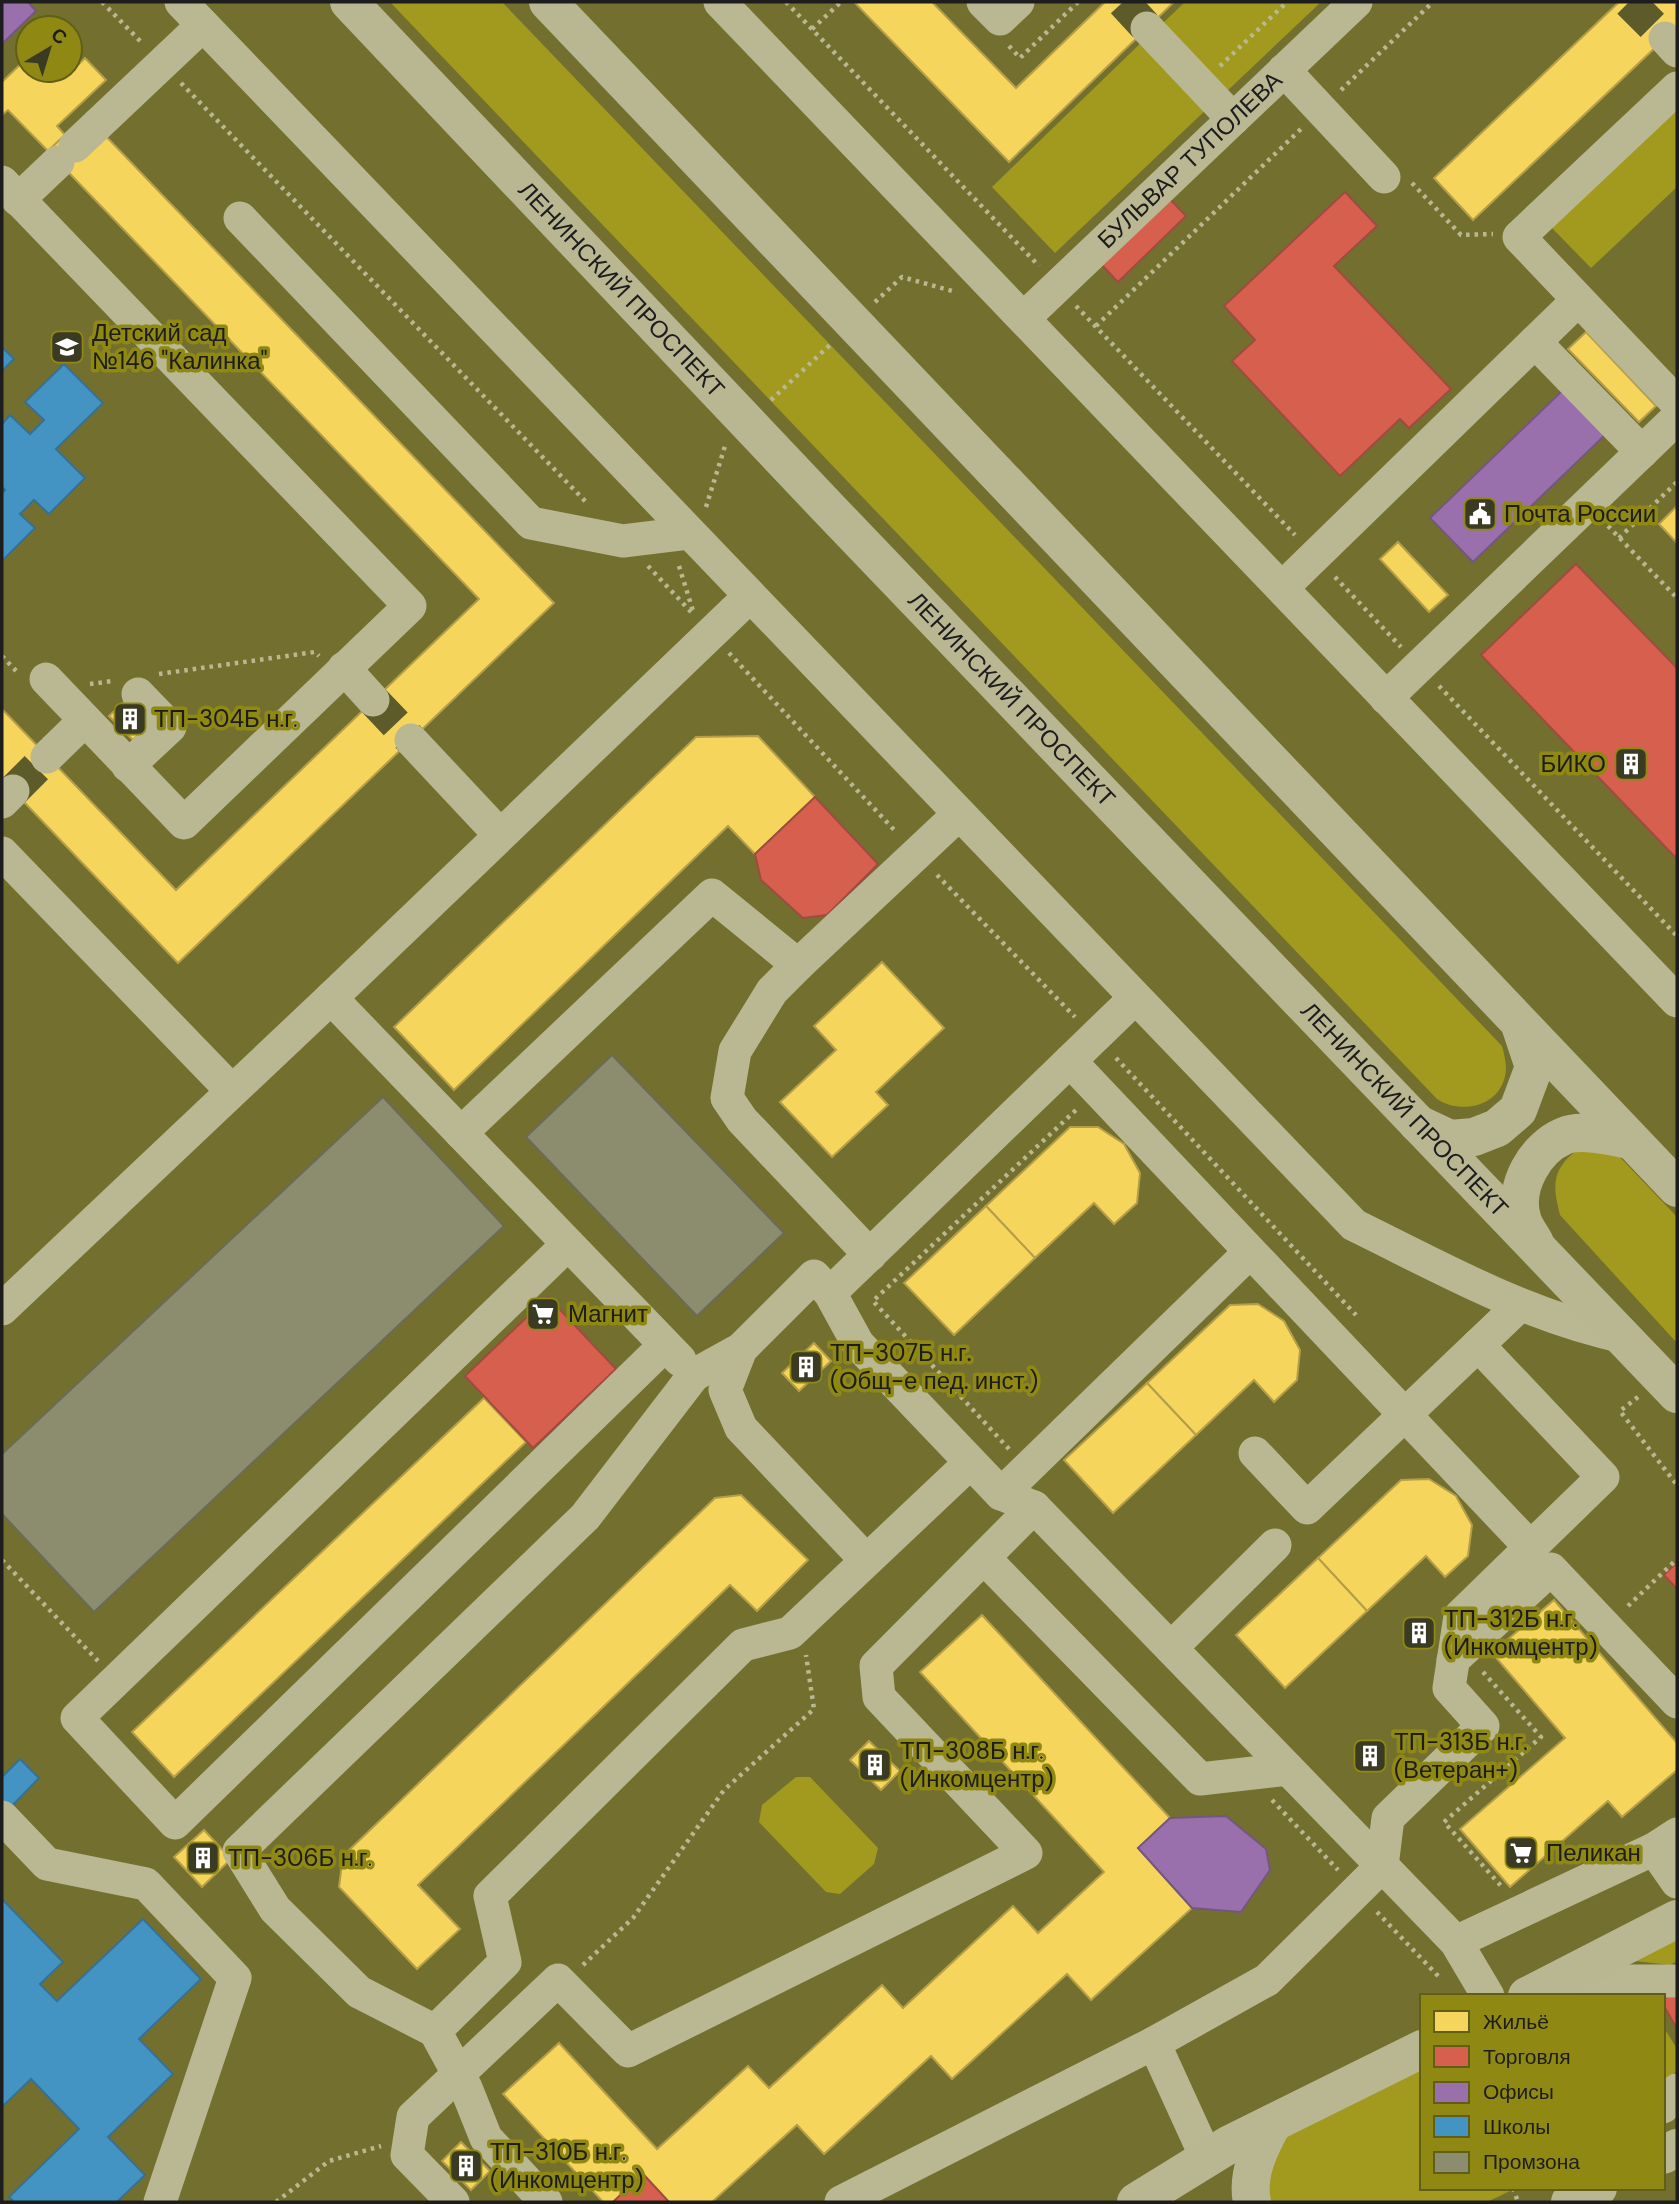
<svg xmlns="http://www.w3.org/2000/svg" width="1679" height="2204" font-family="'DM Sans',sans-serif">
	<rect width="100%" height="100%" fill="#73702f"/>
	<g fill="#a29a1e">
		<path d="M390,2h112l1000,1044c2,7 4,16 4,23 -2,36 -43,47 -69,30z"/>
		<path d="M1185,2h136l-96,91 -64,-68z"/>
		<path d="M1146,38l64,68 -155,147 -63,-66z"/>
		<path d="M1677,105v82l-86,81 -41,-42z"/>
		<path d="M1586,1143l30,10 61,64v126l-117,-128c-10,-38 -5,-49 26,-72z"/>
		<path d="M796,1777h14l68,71 -4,16 -34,30 -14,-2 -67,-70 3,-17z"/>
		<path d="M1677,1933v28l-7,4 -43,-5z"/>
		<path d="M1663,2026l14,23v21l-14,16z"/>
		<path d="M1422,2062v126l88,3 -23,11h-228l21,-64z"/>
	</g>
	<g fill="#f6d55c" stroke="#b59e49" stroke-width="2">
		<path d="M854,2h78l84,86 89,-86h69l-165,160z"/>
		<path d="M1619,2h58v25l-204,193 -39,-42z"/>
		<path d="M28,57v13h42v-10l6,7 9,-9 21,22 -49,46 8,9 -17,16 -40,-41 -6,5v-33z"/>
		<path d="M99,129l455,474 -376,360 -176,-184v-70l174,181 303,-291 -431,-448 17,-16z"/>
		<path d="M1586,332l70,74 -17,16 -71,-73z"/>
		<path d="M1677,506v37l-18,-19z"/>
		<path d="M1398,542l50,53 -19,17 -49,-53z"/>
		<path d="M127,699l24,23 -18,18 -24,-24z"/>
		<path d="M758,736l57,61 -60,57 -27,-28 -274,264 -60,-63 302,-290z"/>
		<path d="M882,962l62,66 -68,64 12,13 -56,52 -52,-55 56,-52 -22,-24z"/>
		<path d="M1070,1127h28l26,17 16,29 -3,30 -23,21 -20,-21 -59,55 -49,-52z"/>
		<path d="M986,1206l49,52 -81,77 -50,-52z"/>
		<path d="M1258,1304l26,17 16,29 -3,30 -23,22 -20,-22 -58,55 -49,-52 83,-78z"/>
		<path d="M814,1343l17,18 -32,30 -17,-18z"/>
		<path d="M1147,1383l49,52 -83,78 -49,-53z"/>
		<path d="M484,1398l42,44 -352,335 -42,-45z"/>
		<path d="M1429,1479l27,17 16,29 -4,31 -23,21 -19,-21 -59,55 -49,-53 83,-78z"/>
		<path d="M741,1495l67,65 -51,51 -27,-26 -312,300 42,44 -43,40 -78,-82 4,-31 372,-358z"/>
		<path d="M1318,1558l49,53 -82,77 -49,-53z"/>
		<path d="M1554,1600l123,143v27l-55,47 -14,-16 -98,86 -50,-58 105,-91 -73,-85z"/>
		<path d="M982,1615l188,203 -32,30 54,60 -101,92 -24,-26 -115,105 -21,-23 -107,98 -27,-29 -85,77h-43l-26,-28 -30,28h-10l-100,-108 56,-51 98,106 91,-83 21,22 113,-103 21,23 110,-102 25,27 66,-61 -184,-200z"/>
		<path d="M1419,1618l15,15 -15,15 -15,-14z"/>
		<path d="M869,1741l31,30 -19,19 -31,-30z"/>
		<path d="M1370,1741l15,15 -16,15 -14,-15z"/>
		<path d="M204,1830l27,29 -29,28 -28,-30z"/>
		<path d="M461,2142l29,29 -19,19 -29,-29z"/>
	</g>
	<g fill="#d6604d" stroke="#9e4c3f" stroke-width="2">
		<path d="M1345,192l32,34 -43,40 117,123 -42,39 -9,-9 -60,57 -108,-115 23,-21 -31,-34z"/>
		<path d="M1168,197l18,19 -68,66 -18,-19z"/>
		<path d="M1576,564l101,104v191l-196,-204z"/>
		<path d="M815,797l63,67 -51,51 -24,3 -42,-38 -6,-26z"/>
		<path d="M548,1297l68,72 -83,79 -68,-72z"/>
		<path d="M1677,1562v27l-13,-14z"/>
		<path d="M1673,1981l4,2v46l-14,-25z"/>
		<path d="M643,2174l26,28h-56z"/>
	</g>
	<g fill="#9970ab" stroke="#745780" stroke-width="2">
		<path d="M2,2h26l8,9 -34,33z"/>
		<path d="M1563,390l42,45 -132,127 -43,-44z"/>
		<path d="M1226,1816l40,33 4,21 -29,42 -49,-4 -54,-60 32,-30z"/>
	</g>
	<g fill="#4393c3" stroke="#387091" stroke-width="2">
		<path d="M2,347l12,12 -12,12z"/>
		<path d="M64,364l39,39 -47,46 29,29 -36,36 -15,-14 -14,14 15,14 -33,33v-68l3,-3 -3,-3v-63l8,-9 20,19 14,-14 -19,-18z"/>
		<path d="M20,1759l19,19 -30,31 -7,-7v-25z"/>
		<path d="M2,1899l61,63 -23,22 17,17 86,-82 58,60 -62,60 34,35 -65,63 37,38 -28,27h-103l-5,-5 70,-68 -48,-50 -29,28z"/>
	</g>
	<g fill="#8c8c6e" stroke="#6b6b56" stroke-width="2">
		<path d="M612,1055l172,178 -87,83 -171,-179z"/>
		<path d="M383,1097l121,129 -410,386 -92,-98v-60z"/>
	</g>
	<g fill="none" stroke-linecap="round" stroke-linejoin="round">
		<g stroke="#5e5b2a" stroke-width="33" stroke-dasharray="33 17" stroke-linecap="butt">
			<path d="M1123,2l24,26"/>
			<path d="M1629,2l36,36"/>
			<path d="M373,700l38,40"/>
			<path d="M13,791l34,-34"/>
		</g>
		<g stroke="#bab892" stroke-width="4.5" stroke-dasharray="3.5 5" stroke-linecap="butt">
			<path d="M102,2l41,42"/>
			<path d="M786,2l253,264"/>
			<path d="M812,29l29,-27"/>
			<path d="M1009,46l11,12 58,-56"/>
			<path d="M1220,66l67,-64"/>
			<path d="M181,83l405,419"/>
			<path d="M1341,90l92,-88"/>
			<path d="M1412,183l49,52 32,-1"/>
			<path d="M875,302l27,-25 54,15"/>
			<path d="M1076,306l219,229"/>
			<path d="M1096,326l206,-198"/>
			<path d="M771,400l60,-56"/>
			<path d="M706,507l19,-61"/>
			<path d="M1608,526l69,72"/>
			<path d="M1619,538l58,-56"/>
			<path d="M648,566l44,47"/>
			<path d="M679,566l14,45"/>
			<path d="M1335,577l66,70"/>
			<path d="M729,653l168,180"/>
			<path d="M2,656l17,18"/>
			<path d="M159,674l156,-22 4,4"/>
			<path d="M90,684l23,-3"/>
			<path d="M1439,686l238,250"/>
			<path d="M937,875l138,142"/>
			<path d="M1116,1058l240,257"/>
			<path d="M1638,1397l-18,14 57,74"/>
			<path d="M1009,1449l-136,-148 204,-192"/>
			<path d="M2,1560l96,101"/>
			<path d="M1628,1606l49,-47"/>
			<path d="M1483,1672l58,65 -97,85 58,65"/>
			<path d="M1272,1800l66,70"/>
			<path d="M1377,1912l64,67"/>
			<path d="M583,1965l50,-47 91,-128 90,-81 -8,-54"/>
			<path d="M1513,2188l5,14"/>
			<path d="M276,2202l53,-41 52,-15"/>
		</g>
		<g stroke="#bab892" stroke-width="33">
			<path d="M181,2l1173,1223c90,44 172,91 270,112"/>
			<path d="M720,2l957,999"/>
			<path d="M983,2l17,17 18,-17"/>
			<path d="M1147,28l86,91"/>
			<path d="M1665,38l12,13"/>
			<path d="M1284,70l100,107"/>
			<path d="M1677,88l-158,149 158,166"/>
			<path d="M75,146l128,-121"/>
			<path d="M2,182l408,424 -226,217 -138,-144"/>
			<path d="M18,200l40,-38"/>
			<path d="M240,218l291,305 92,18 65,-8"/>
			<path id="s1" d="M1024,318l332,-316"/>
			<path d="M1535,342l107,110"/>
			<path d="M1282,588l296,-288"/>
			<path d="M344,668l29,32"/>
			<path d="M1386,698l291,-280"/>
			<path d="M411,740l89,95"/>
			<path d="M47,757l38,-37"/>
			<path d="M128,766l42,-39 -32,-33"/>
			<path d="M2,802l11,-11"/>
			<path d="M2,853l229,237"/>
			<path d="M798,965l-26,26 -37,60 -8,47 15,22 128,135"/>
			<path d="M331,998l349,362"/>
			<path d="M1070,1061l461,487"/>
			<path d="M461,1133l251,-238 86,70 161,-151"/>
			<path d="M567,1245l-490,473 98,105 490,-478"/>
			<path d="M830,1293l305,-295"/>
			<path d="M2,1309l329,-311 418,-401"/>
			<path d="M741,1349l-16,41 16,38 124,131"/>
			<path d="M1255,1453l52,55 212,-202"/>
			<path d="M1001,1494l249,-242"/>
			<path d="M984,1558l216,221 88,-10"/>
			<path d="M1171,1648l104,-103"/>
			<path d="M1453,1660l98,-91 126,133"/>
			<path d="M2,1817l45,47 99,20 89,94 -75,224"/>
			<path d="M1654,1849l23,33"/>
			<path d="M1456,1942l198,-93 23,-15"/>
			<path d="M1559,1981h114"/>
			<path d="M435,2031l-76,-39 -84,-83 -36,-58 346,-334 109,-142 47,-26 73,-73 16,17 28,51 143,150 33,13 422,435 32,54"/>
			<path d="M1154,2043l52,114"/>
			<path d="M1663,2107l14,-17"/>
			<path d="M453,2202l-46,-47 6,-38 145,-137 70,71 398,-198 -147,-156 -3,-31 158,-159"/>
			<path d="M546,2202l-60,-64 -20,-50 -31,-57 70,-69 -15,-66 253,-251 47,-12 180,-170"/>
			<path d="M841,2202l313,-159 113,-63 115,-114 6,-48 95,-92 -34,-38 11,-72 143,-139 -125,-132"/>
		</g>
		<g stroke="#b9b792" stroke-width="38">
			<path id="s2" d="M349,2l483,510 845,882"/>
			<path d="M548,2l1129,1186"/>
			<path d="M1418,1124l32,15 24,-2 23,-9 21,-18 16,-43 -13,-39"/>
			<path d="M1535,1243c-4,-8 -11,-16 -13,-25 -9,-31 13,-70 42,-82 18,-8 47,1 66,4"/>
			<path d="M1527,1996l150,-77"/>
			<path d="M1663,2155l14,-7"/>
			<path d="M1136,2202l94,-58 192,-95"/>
			<path d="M1252,2202c-6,-28 8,-55 21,-79"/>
			<path d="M1570,2202l28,-14"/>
		</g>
	</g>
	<defs>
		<symbol id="school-square" viewBox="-11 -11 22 22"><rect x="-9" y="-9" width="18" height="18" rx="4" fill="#3b3a23" stroke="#8f8913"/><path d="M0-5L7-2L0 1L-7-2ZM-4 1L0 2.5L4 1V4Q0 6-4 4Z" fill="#fff"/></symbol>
		<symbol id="civic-square" viewBox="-11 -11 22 22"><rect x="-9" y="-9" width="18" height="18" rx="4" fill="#3b3a23" stroke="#8f8913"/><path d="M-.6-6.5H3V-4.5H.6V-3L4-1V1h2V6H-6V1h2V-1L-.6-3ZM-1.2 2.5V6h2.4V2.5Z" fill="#fff"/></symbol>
		<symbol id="building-square" viewBox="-11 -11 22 22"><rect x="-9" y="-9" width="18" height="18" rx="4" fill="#3b3a23" stroke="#8f8913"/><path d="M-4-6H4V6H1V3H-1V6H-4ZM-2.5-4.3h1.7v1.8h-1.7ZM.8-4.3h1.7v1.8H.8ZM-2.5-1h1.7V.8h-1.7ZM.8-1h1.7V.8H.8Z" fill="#fff"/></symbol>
		<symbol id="supermarket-square" viewBox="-11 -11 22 22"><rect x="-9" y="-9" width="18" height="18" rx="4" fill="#3b3a23" stroke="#8f8913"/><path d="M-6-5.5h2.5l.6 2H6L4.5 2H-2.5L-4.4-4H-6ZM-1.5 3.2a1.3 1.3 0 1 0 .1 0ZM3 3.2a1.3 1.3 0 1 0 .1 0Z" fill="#fff"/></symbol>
	</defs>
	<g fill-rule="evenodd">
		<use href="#school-square" x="48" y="328" width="38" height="38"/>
		<use href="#civic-square" x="1461" y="495" width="38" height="38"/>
		<use href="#building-square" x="111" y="700" width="38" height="38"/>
		<use href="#building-square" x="1612" y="745" width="38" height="38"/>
		<use href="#supermarket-square" x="524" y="1295" width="38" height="38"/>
		<use href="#building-square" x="787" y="1348" width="38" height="38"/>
		<use href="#building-square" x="1400" y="1614" width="38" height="38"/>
		<use href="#building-square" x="1351" y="1737" width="38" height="38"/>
		<use href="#building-square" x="856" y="1746" width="38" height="38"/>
		<use href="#supermarket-square" x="1502" y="1834" width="38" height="38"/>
		<use href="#building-square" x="184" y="1839" width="38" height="38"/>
		<use href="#building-square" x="447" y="2147" width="38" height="38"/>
	</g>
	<g text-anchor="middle" stroke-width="7" stroke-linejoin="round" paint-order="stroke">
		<g font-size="24" fill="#1d1d1d" stroke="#8f8913">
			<text dy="8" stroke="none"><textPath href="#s1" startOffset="229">БУЛЬВАР ТУПОЛЕВА</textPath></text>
			<text dy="8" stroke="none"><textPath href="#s2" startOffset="396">ЛЕНИНСКИЙ ПРОСПЕКТ</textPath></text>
			<text dy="8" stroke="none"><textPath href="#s2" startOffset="962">ЛЕНИНСКИЙ ПРОСПЕКТ</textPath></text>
			<text dy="8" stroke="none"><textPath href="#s2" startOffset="1530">ЛЕНИНСКИЙ ПРОСПЕКТ</textPath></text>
		</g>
		<g font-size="24" fill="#1d1d1d" stroke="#8f8913" text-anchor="start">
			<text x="92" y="341">Детский сад<tspan x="92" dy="28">№146 "Калинка"</tspan></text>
			<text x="1504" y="522">Почта России</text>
			<text x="154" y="727">ТП-304Б н.г.</text>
			<text x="1606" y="772" text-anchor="end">БИКО</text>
			<text x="568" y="1322">Магнит</text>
			<text x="830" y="1361">ТП-307Б н.г.<tspan x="830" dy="28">(Общ-е пед. инст.)</tspan></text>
			<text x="1444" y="1627">ТП-312Б н.г.<tspan x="1444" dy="28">(Инкомцентр)</tspan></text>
			<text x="1394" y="1750">ТП-313Б н.г.<tspan x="1394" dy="28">(Ветеран+)</tspan></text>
			<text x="900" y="1759">ТП-308Б н.г.<tspan x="900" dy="28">(Инкомцентр)</tspan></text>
			<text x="1546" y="1861">Пеликан</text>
			<text x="228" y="1866">ТП-306Б н.г.</text>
			<text x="490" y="2160">ТП-310Б н.г.<tspan x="490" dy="28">(Инкомцентр)</tspan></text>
		</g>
	</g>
	<rect width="1679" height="2204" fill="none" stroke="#1d1d1d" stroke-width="7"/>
	<rect x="1420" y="1994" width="245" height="196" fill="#8f8913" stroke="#615e17" stroke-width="2"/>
	<rect x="1434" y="2011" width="35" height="21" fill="#f6d55c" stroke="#615e17" stroke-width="2"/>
	<text x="1483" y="2029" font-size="21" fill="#1d1d1d">Жильё</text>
	<rect x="1434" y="2046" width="35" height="21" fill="#d6604d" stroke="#615e17" stroke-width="2"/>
	<text x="1483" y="2064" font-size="21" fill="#1d1d1d">Торговля</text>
	<rect x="1434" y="2082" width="35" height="21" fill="#9970ab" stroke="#615e17" stroke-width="2"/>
	<text x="1483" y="2099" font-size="21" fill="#1d1d1d">Офисы</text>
	<rect x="1434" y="2116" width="35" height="21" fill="#4393c3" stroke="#615e17" stroke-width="2"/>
	<text x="1483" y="2134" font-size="21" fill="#1d1d1d">Школы</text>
	<rect x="1434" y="2152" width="35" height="21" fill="#8c8c6e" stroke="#615e17" stroke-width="2"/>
	<text x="1483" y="2169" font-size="21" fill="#1d1d1d">Промзона</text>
	<g transform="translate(49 49) rotate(38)"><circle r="33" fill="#8f8913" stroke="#615e17" stroke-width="2"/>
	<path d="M0-5L12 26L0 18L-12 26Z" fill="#3b3a23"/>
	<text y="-10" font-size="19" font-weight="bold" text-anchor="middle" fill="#1d1d1d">С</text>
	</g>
</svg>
